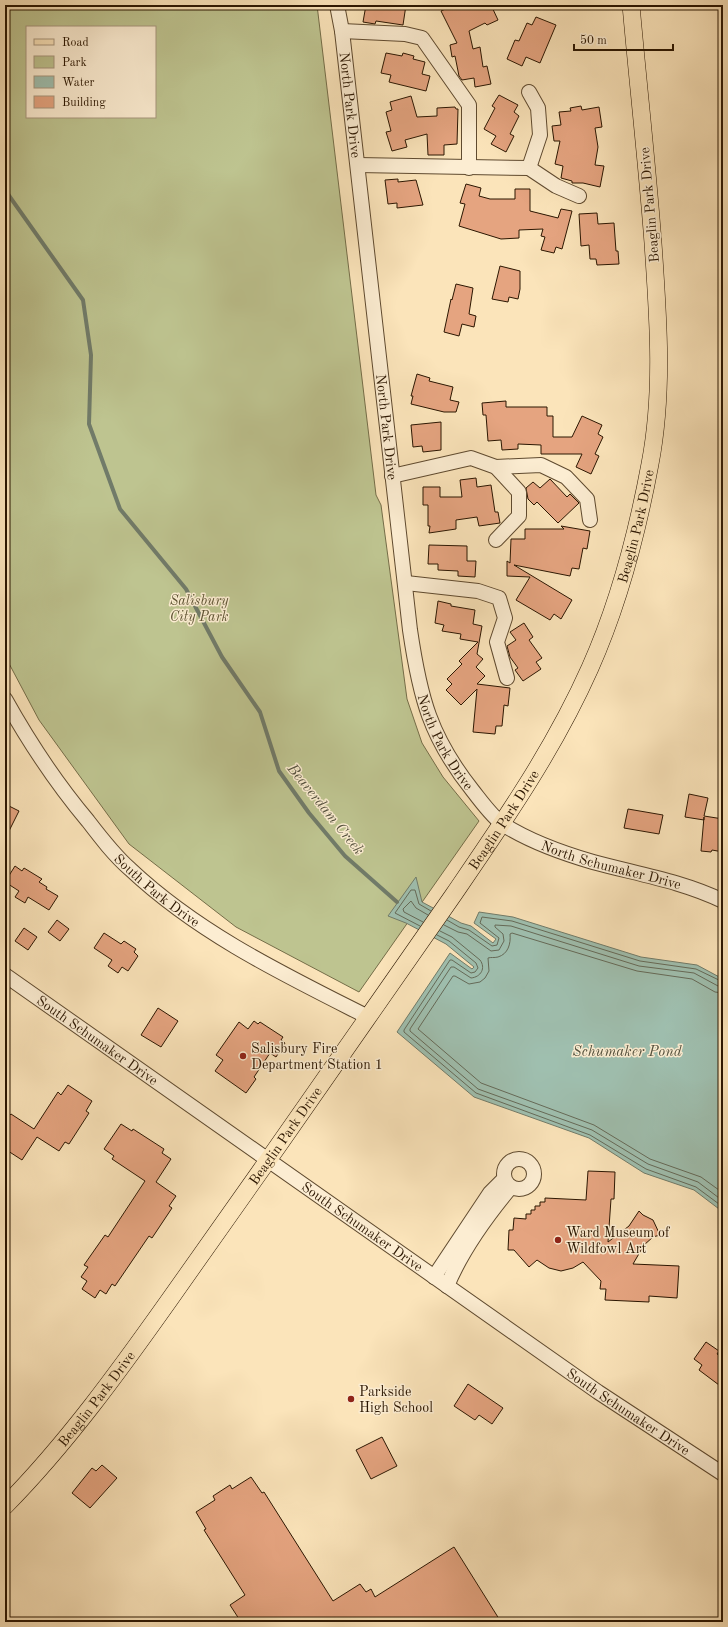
<svg xmlns="http://www.w3.org/2000/svg" width="728" height="1627" font-family="'Old Standard TT',serif">
	<rect width="100%" height="100%" fill="#fbe4ba"/>
	<filter id="stains"><feTurbulence type="fractalNoise" baseFrequency=".005" numOctaves="4"/><feColorMatrix values="0 0 0 0 .2 0 0 0 0 .09 0 0 0 0 .02 0 0 0 .5 -.17"/></filter>
	<radialGradient id="worn" r=".72"><stop offset=".6" stop-color="#630" stop-opacity="0"/><stop offset="1" stop-color="#630" stop-opacity=".3"/></radialGradient>
	<path fill="#bec490" stroke="#746d48" fill-rule="evenodd" d="M5,5h312l59,490 5,10 26,194 15,44 21,34 36,44 -120,171 -123,-65 -107,-83 -90,-124 -34,-64zM27,27h128v90h-128z"/>
	<path fill="#9fbfaf" stroke="#717b69" d="M416,877l6,25 39,21 10,3 22,17 3,-4 -22,-16 5,-11 34,5 128,40 56,8 26,14v233l-29,-22 -50,-17 -55,-35 -115,-41 -77,-65 53,-79 22,16 2,-2 -28,-23 -40,-21 -18,-7z"/>
	<g fill="none" stroke-linecap="round" stroke-linejoin="round">
		<g stroke="#656a58" stroke-width="1">
			<path d="M447,920l12,7 10,3 23,16 5,-1 2,-7 -19,-15 2,-6 30,4 128,40 56,8 27,13"/>
			<path d="M423,922l-19,-10 -1,-3 8,-8 5,7 12,7"/>
			<path d="M444,925l14,7 9,2 24,17 8,-1 5,-9 -1,-7 -8,-7v-2l16,1 128,40 55,7 24,13 5,1"/>
			<path d="M420,926l-25,-13 16,-23h4l4,14 12,7"/>
			<path d="M440,931l12,6 28,23c6,8 1,17 -9,18l-17,-11h-3l-41,62v2l68,58 114,41 56,34 50,18 25,19"/>
			<path d="M437,935l12,6 27,22 2,5 -3,4 -4,1 -19,-13h-2l-46,70v2l72,61 114,42 56,34 50,18 27,20"/>
			<path d="M723,993l-8,-1 -23,-13 -55,-8 -125,-38 -2,1c1,10 -2,20 -12,23 -4,1 -7,0 -10,1l1,13 -4,7 -5,4 -11,2 -14,-8h-2l-35,53 63,54 113,42 56,34 51,18 22,16"/>
		</g>
		<path stroke="#717b69" stroke-width="4" d="M5,190l78,110 8,55 -2,69 31,85 66,80 36,68 38,55 19,59 30,42 36,43 52,46"/>
	</g>
	<g fill="#e5a480" stroke="#2b1601">
		<path d="M366,5h40l-3,20 -27,-4 -1,3 -12,-2z"/>
		<path d="M454,5h37l7,15 -11,5 -2,-2 -16,8 4,18 7,-2 3,20 4,-1 4,18 -16,3 -1,-9 -12,2 -3,-4 -4,-20 -3,1 -2,-12 7,-2 -16,-32z"/>
		<path d="M536,17l20,8 -16,38 -14,-6 -4,9 -15,-7 8,-19 4,1 8,-18 5,2z"/>
		<path d="M386,53l16,3 1,-3 11,3 -1,3 12,3 -3,12 8,2 -4,15 -37,-9 2,-7 -10,-2z"/>
		<path d="M499,95l19,10 -4,7 5,4 -9,18 4,2 -8,16 -15,-8 5,-8 -12,-7 11,-21 -3,-2z"/>
		<path d="M411,96l6,21 20,-1v-8l18,-1 1,2h2l-1,35 -13,1v10h-16l-1,-21 -22,6 2,7 -15,4 -6,-19 5,-1 -5,-19 6,-2 -2,-8z"/>
		<path d="M581,106l1,4 17,-3 3,20 -7,1 3,19 -3,18 9,1 -4,21 -17,-4h-11v-2l-11,-3 2,-12 -8,-2 5,-23h-6l-2,-15 9,-1 -2,-13 12,-1 -1,-3z"/>
		<path d="M398,179v3l18,-2 7,25 -26,3v-5l-9,1 -3,-24z"/>
		<path d="M466,184l15,4 -2,8 11,3h25v-10h15v22l28,7 3,-9 11,2 -10,38 -6,-2 -2,6 -13,-3 4,-13 -4,-1 2,-7 -24,1v8l-18,1 -42,-13 6,-22 -5,-1z"/>
		<path d="M597,213l1,11 16,-1 2,28h2l1,13 -22,1 -1,-6h-6l-1,-14 -8,1 -2,-32z"/>
		<path d="M500,266l20,5v18l-2,10 -9,-2 -1,5 -16,-3z"/>
		<path d="M456,284l17,4 -4,26 7,2 -2,11 -12,-3 -3,12 -15,-4 7,-33 1,1z"/>
		<path d="M417,374l13,4 -1,3 24,6 -3,13 9,2 -3,10h-12l-33,-8 2,-8h-2z"/>
		<path d="M506,401v6h41v9h6v21h19l10,-21 20,9 -4,9 5,3 -8,17 4,2 -8,18 -15,-7 6,-13h-41v-9l-23,-1v5l-16,1 -1,-10 -13,1 -2,-26h-3l-1,-12z"/>
		<path d="M441,422v28l-18,2 -1,-6 -9,1 -2,-22z"/>
		<path d="M476,478l1,9 14,-2 4,27h3l2,11 -21,3 -2,-9 -21,3v9l-27,4 1,-7h-2v-21h-5v-18h17v10h22l-2,-17z"/>
		<path d="M550,479l17,18 3,-3 9,9 -21,20 -21,-21 -3,3 -6,-6 -2,-11 7,-6 7,6z"/>
		<path d="M561,526l29,5 -3,18 -4,-1 -4,21 -7,-1 -2,8 -56,-11 58,35 -11,19 -7,-5 -4,6 -34,-20 14,-23 -23,-1v-15l3,2 1,-24h14v-10h39z"/>
		<path d="M429,545l38,1v15h9l-1,16 -17,-1v-5l-20,-1v-6h-10z"/>
		<path d="M438,601l13,3v2l24,4 -2,14 9,2 -5,28 6,5 -7,8 9,9 -8,8 33,4 -2,18 -4,-1 -2,21h-6l-1,8 -22,-2 4,-43 -16,16 -15,-15 6,-6 -5,-5 15,-15 -3,-3 19,-19 -18,-3 1,-5 -19,-3 2,-6 -9,-2z"/>
		<path d="M524,623l9,14 -4,3 13,18 -6,4 5,7 -18,12 -8,-11 3,-2 -8,-11 -3,-11 9,-6 -6,-8z"/>
		<path d="M689,794l19,4 -4,18 19,3v33l-11,-2 -1,2 -10,-1 3,-34v3l-19,-3z"/>
		<path d="M5,804l14,7 -14,28z"/>
		<path d="M628,809l35,6 -4,19 -35,-6z"/>
		<path d="M15,866l7,5 2,-3 18,11 -3,3 8,5 -1,2 12,7 -9,14 -21,-13 -3,6 -10,-6 4,-6 -14,-9z"/>
		<path d="M57,920l12,9 -9,12 -12,-9z"/>
		<path d="M24,928l13,9 -9,13 -13,-9z"/>
		<path d="M104,933l17,11 3,-3 12,8 -2,3 4,4 -10,15 -6,-4 -4,6 -10,-7 4,-6 -18,-12z"/>
		<path d="M158,1008l20,13 -17,26 -20,-12z"/>
		<path d="M254,1021l4,3 2,-2 23,15 -2,3 4,3 -9,14 -6,-4 -16,24 2,2 -10,14 -31,-22 8,-11 -7,-5 23,-33 9,7z"/>
		<path d="M68,1085l24,16 -6,10 3,2 -20,31 -4,-2 -6,9 -22,-14 -15,23 -17,-11v-37l5,3 1,-1 23,15 24,-37 3,3z"/>
		<path d="M121,1124l11,7 1,-2 31,20 -2,4 9,6 -15,23 20,14 -7,10 3,2 -20,30 -3,-2 -34,50 -3,-2 -6,10 -6,-4 -5,8 -13,-9 5,-8 -6,-4 7,-10 -4,-2 21,-30 3,2 37,-56 -33,-22 2,-3 -10,-7z"/>
		<path d="M588,1171l27,1 -1,27h-3l-3,43 21,-16 10,-15 4,4 10,5 7,15 -7,2 -9,8 -11,19 46,2 -2,32 -28,-2v6l-44,-2 1,-11h-6l1,-8 -18,-19 -10,6 -12,3 -12,-3 -12,-8 -8,7 -15,-17h-6l1,-20h4l1,-12 12,1v-5h5v-4h4v-4h5v-4h5v-4l41,2z"/>
		<path d="M706,1342l13,9 -2,3 6,4v30l-24,-18 3,-5 -8,-6z"/>
		<path d="M468,1384l35,24 -11,16 -13,-9 -4,5 -21,-14z"/>
		<path d="M382,1437l15,29 -26,13 -15,-29z"/>
		<path d="M102,1465l15,13 -27,30 -18,-15 20,-25 4,3z"/>
		<path d="M251,1477l11,16 2,-1 69,109 27,-17 6,8 5,-3 4,8 79,-50 47,75h-260l-11,-17 15,-10 -41,-65 2,-1 -10,-17 19,-12 -2,-4 17,-11 2,4z"/>
	</g>
	<g fill="none" stroke-linecap="round" stroke-linejoin="round">
		<defs>
			<g id="minor">
				<path id="s1" d="M337,5l5,26 68,599c10,68 20,107 63,161 8,10 20,27 31,34 27,17 58,28 89,37 44,12 89,19 130,39"/>
				<path d="M342,31l63,3 17,4 47,67v63"/>
				<path d="M358,165l171,3 27,18 23,10"/>
				<path d="M529,168l11,-33 -2,-27 -9,-16"/>
				<path d="M496,467l45,-2 25,12 21,22 3,21"/>
				<path d="M392,476l79,-18 25,9 23,25v24l-23,24"/>
				<path d="M406,583l72,8 21,7 6,20 -8,24 10,36"/>
				<path id="s2" d="M5,699c24,43 51,84 83,122 13,17 26,34 42,48 69,65 155,106 238,148"/>
				<path id="s3" d="M5,975l593,417 125,82"/>
				<circle cx="519" cy="1174" r="15"/>
				<path d="M434,1277l56,-84 14,-14"/>
				<path d="M447,1286c15,-36 39,-69 64,-99"/>
			</g>
			<g id="major">
				<path id="s4" d="M5,1506c62,-63 114,-135 165,-207 36,-51 72,-102 108,-153 58,-84 118,-168 176,-252 50,-73 100,-145 136,-226 29,-65 47,-134 60,-204 14,-73 8,-148 3,-221 -6,-80 -15,-159 -22,-238"/>
			</g>
		</defs>
		<use href="#minor" stroke="#5f4a2f" stroke-width="16"/>
		<use href="#major" stroke="#2b1601" stroke-width="18"/>
		<use href="#minor" stroke="#fcedd2" stroke-width="14"/>
		<use href="#major" stroke="#fbe4ba" stroke-width="17"/>
	</g>
	<g fill="#8f2418" stroke="#fcedd2" stroke-width="1.5">
		<circle cx="243" cy="1056" r="4"/>
		<circle cx="558" cy="1240" r="4"/>
		<circle cx="351" cy="1399" r="4"/>
	</g>
	<g text-anchor="middle" stroke-width="3" stroke-linejoin="round" paint-order="stroke">
		<g font-size="14" fill="#2b1601" stroke="#fcedd2">
			<text dy="5" stroke="none"><textPath href="#s1" startOffset="101">North Park Drive</textPath></text>
			<text transform="translate(649 205) rotate(-95)" y="5">Beaglin Park Drive</text>
			<text dy="5" stroke="none"><textPath href="#s1" startOffset="425">North Park Drive</textPath></text>
			<text dy="5" stroke="none"><textPath href="#s4" startOffset="1173">Beaglin Park Drive</textPath></text>
			<text dy="5" stroke="none"><textPath href="#s1" startOffset="748">North Park Drive</textPath></text>
			<text dy="5" stroke="none"><textPath href="#s4" startOffset="849">Beaglin Park Drive</textPath></text>
			<text dy="5" stroke="none"><textPath href="#s1" startOffset="966">North Schumaker Drive</textPath></text>
			<text dy="5" stroke="none"><textPath href="#s2" startOffset="246">South Park Drive</textPath></text>
			<text dy="5" stroke="none"><textPath href="#s3" startOffset="113">South Schumaker Drive</textPath></text>
			<text dy="5" stroke="none"><textPath href="#s4" startOffset="465">Beaglin Park Drive</textPath></text>
			<text dy="5" stroke="none"><textPath href="#s3" startOffset="437">South Schumaker Drive</textPath></text>
			<text dy="5" stroke="none"><textPath href="#s4" startOffset="141">Beaglin Park Drive</textPath></text>
			<text dy="5" stroke="none"><textPath href="#s3" startOffset="761">South Schumaker Drive</textPath></text>
		</g>
		<g font-size="14" font-style="italic" fill="#5e5333" stroke="#fcedd2">
			<text x="199" y="605">Salisbury<tspan x="199" dy="16">City Park</tspan></text>
		</g>
		<g font-size="14" fill="#2b1601" stroke="#fcedd2" text-anchor="start">
			<text x="251" y="1053">Salisbury Fire<tspan x="251" dy="16">Department Station 1</tspan></text>
			<text x="566" y="1237">Ward Museum of<tspan x="566" dy="16">Wildfowl Art</tspan></text>
			<text x="359" y="1396">Parkside<tspan x="359" dy="16">High School</tspan></text>
		</g>
		<g font-size="15" font-style="italic" fill="#54513e" stroke="#fcedd2">
			<text transform="translate(326 809) rotate(51)" y="5">Beaverdam Creek</text>
			<text x="627" y="1056">Schumaker Pond</text>
		</g>
	</g>
	<rect width="728" height="1627" fill="none" stroke="#fbe4ba" stroke-width="20"/>
	<rect x="6" y="6" width="716" height="1615" fill="none" stroke="#2b1601" stroke-width="2"/>
	<rect x="10" y="10" width="708" height="1607" fill="none" stroke="#2b1601"/>
	<rect x="26" y="26" width="130" height="92" fill="#fcedd2" stroke="#a8977e"/>
	<rect x="34" y="39" width="20" height="6" fill="#fbe4ba" stroke="#a8977e"/>
	<text x="62" y="46" font-size="12" fill="#2b1601">Road</text>
	<rect x="34" y="56" width="20" height="12" fill="#bec490" stroke="#a8977e"/>
	<text x="62" y="66" font-size="12" fill="#2b1601">Park</text>
	<rect x="34" y="76" width="20" height="12" fill="#9fbfaf" stroke="#a8977e"/>
	<text x="62" y="86" font-size="12" fill="#2b1601">Water</text>
	<rect x="34" y="96" width="20" height="12" fill="#e5a480" stroke="#a8977e"/>
	<text x="62" y="106" font-size="12" fill="#2b1601">Building</text>
	<path d="M574 44v6h99v-6" fill="none" stroke="#2b1601" stroke-width="2"/>
	<text x="580" y="44" font-size="12" fill="#2b1601" stroke="#fcedd2" stroke-width="3" paint-order="stroke">50 m</text>
	<rect width="100%" height="100%" filter="url(#stains)"/>
	<rect width="100%" height="100%" fill="url(#worn)"/>
</svg>
